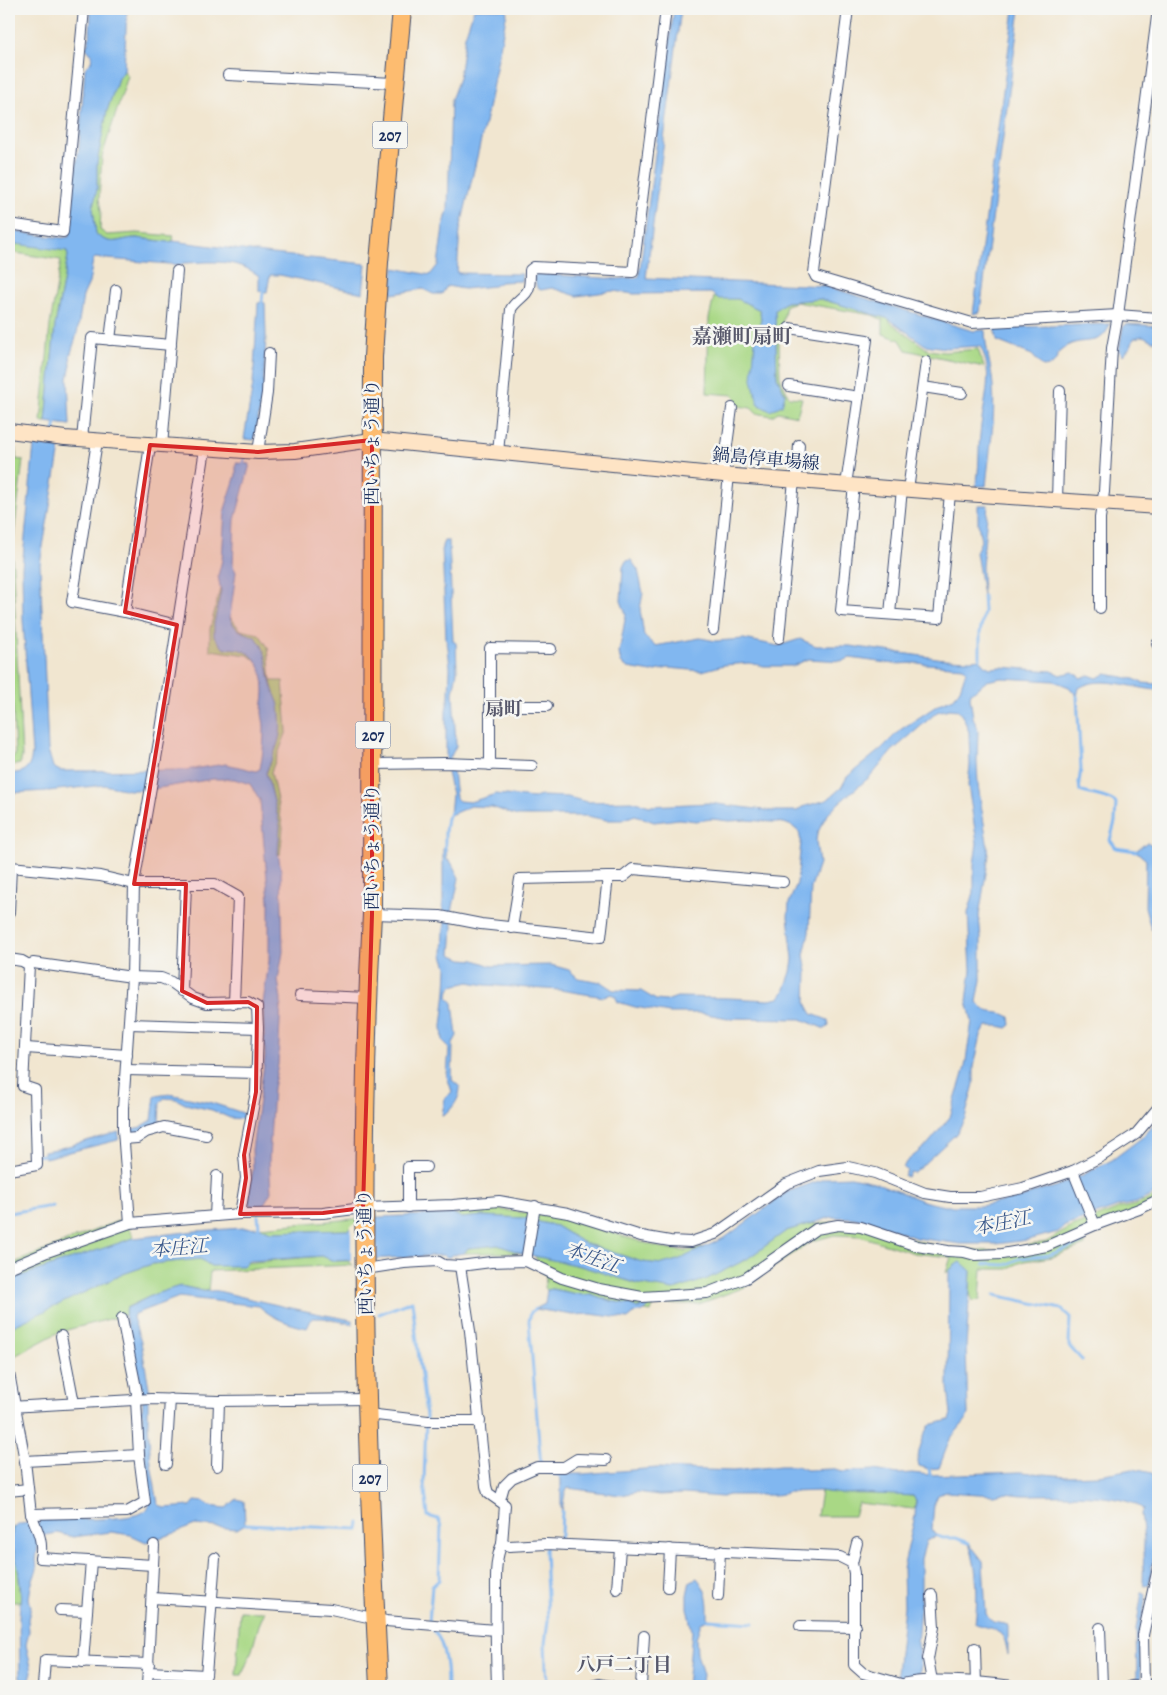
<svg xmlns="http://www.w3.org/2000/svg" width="1167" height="1695" font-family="Alegreya,'Noto Serif JP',serif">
	<rect width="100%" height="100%" fill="#f6f6f2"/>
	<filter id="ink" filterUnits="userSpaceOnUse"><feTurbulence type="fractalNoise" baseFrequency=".02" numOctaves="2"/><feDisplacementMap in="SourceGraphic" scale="10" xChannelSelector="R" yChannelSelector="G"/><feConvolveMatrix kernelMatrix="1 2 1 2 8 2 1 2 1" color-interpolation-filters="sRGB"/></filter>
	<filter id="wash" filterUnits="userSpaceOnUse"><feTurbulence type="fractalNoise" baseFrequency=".0096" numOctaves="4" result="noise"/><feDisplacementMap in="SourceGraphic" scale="20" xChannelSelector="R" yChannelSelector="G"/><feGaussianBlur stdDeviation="1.12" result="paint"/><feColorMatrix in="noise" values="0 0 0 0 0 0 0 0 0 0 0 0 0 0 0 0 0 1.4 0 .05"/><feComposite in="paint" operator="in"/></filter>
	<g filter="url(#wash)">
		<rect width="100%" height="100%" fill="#f1e6d0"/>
		<g fill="#a9d885" stroke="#628472">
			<path d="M124,71l4,5 -26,80 -3,43 2,12 -1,19 7,5 30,-2 37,3 -1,5 -4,1c-11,-1 -22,-3 -32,-4 -18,0 -25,10 -41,-4l-3,-26 4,-19v-26l10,-52 11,-33z"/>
			<path d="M9,243l58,7 1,6 -13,70 -9,96h-5l9,-97 11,-65 -52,-8z"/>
			<path d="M714,297l24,2 22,11 1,10 -6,21 30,53 -8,-17 -2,-67 11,-8 35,-3 68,20 1,3 38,28 17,2 33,-3 6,18 -78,-17 -6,-10 -17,-6v-14l-11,-5 -76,-13 -10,3 -7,34 1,38 9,20 13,1 -5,18 -19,-4 -6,4 -16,-3 -5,-5 -13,-2 -4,-11 -27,-2 2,-75z"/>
			<path d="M9,446l7,3v10l7,1 -11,91 10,206 -2,7 -11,2v-9l6,-1 -6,-137v-90l6,-59 -6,-2z"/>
			<path d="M220,589l1,2 -7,33 20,23 14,4 9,11 -9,-7 -38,-5v-21z"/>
			<path d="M230,617l11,13 18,4 9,13 3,34h12l4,50 -16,41 12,56 -3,27 -2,-2 2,-27 -9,-37 -5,-15 14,-39 -5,-37 -10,-43 -10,-18c-11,-4 -21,-8 -25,-20z"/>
			<path d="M1158,1195v9l-75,33 2,8 -33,12 -28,4 -18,8h-24l-2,31 -7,1 -3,-7 1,-23 -16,-6 -9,8 5,-16 -37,-4 -54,-17 -26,-1 -24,7 -65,45 -46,17h-45l-3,8 -6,-1 4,-5 -12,2 -7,-4 -20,-3 -19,-7 -9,1 -30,-6 -5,1 -2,-2 1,-12 -12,-21 50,12 54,17 36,6 33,-11 40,-20 39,-28 24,-7 36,-3 71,20 30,7 44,3 55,-9 24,-14 51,-20 15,-3z"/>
			<path d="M495,1209l65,8 105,32 20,2 21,-4 -28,13 -16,4 -20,-2 -58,-19 -28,-17 -33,-8 -41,-2 -20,2 -8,-4z"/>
			<path d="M378,1217l-30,13 -77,2 -12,-5z"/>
			<path d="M125,1218l9,20 -125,42v-15z"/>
			<path d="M498,1245l23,8h-57l4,-5z"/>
			<path d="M322,1256l12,5h14l5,4 -143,6 -2,20 -28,-5 -25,8 -28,13 -2,8 -66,17 -50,27v-31l114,-54 29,-10 48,-5 11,7z"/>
			<path d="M821,1491c30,5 61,1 92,5l3,4 -2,9 -56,-6 -4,13h-37z"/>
			<path d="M9,1525l4,3 -2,11 7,29 3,34h-12z"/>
			<path d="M240,1611l19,1 6,-1 -6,14 -7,25 -10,25h-6z"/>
		</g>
		<g fill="#81b7f0" stroke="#4e73a7">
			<path d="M91,9h36l-3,62 -6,7 -11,33 -10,52v26l-4,19 3,26c16,14 23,4 41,4 10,1 21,3 32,4l4,-1 100,13 93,10 -3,29 -83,-18h-10l-3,17 -8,-1v-15c-23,-18 -47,-14 -75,-13l-3,2 -86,-7 -2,2 -4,23 -6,13 -6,38 -7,22 1,8 -3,15 2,46 -24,-3 9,-96 13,-70 -1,-5 -58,-8v-12l53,7 7,-1 4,-31v-18l6,-40 6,-80 6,-6 1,-7 -6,-7 4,-12z"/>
			<path d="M474,9h31l2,3 -20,102 -27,116 -3,43 65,1 -1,7 -20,1 -7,4 -30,3 -17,-3 -5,8h-9l-10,-5 -31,5 2,-26 36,7 8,-10 5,-38 5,-17 3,-110 8,-22 6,-42z"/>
			<path d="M674,9h7l-35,269 179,8 148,45 12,-1c0,19 7,37 8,56 3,34 -4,67 -7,100h-10c4,-18 2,-34 4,-51 2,-30 16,-60 0,-89l-34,2 -21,-3 -36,-26 -68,-20 -35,3 -11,8 2,67 8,17 -3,11 -12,6 -12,-7 -6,-25 3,-38 6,-21 -1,-10 -22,-11h-19l-8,-6 -77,1 -21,-3 -36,5 -25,-8 -11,2 -4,-2 -3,-12 3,-2 82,5 20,-2z"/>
			<path d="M1014,9h6l-40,303 -7,2z"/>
			<path d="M262,302l3,1 1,33 -3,56 -9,48 -10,-1 9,-55 5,-81z"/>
			<path d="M1110,324c-8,22 -21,14 -39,20 -5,2 -9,6 -13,9 -2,10 -5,13 -15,14l-11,-12 -35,-14 -2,-13z"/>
			<path d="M1127,324l31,2v13l-5,2 -10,-5 -9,2 -3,8 -8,9 -4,-4 4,-24z"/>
			<path d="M34,445l26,3 -20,116 8,186 5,17 7,4 125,-1 41,-6 30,7 4,-2c3,-14 4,-27 4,-42 0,-5 -2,-10 -2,-15 0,-7 2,-13 2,-20 0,-26 -11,-47 -40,-43l-10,-13v-12l7,-33 -3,-15 4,-16 3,-51 11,-34v-12l14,1 -15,56 -2,46 3,6 -6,45c6,20 19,13 28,23 10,11 9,31 13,45 2,6 5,11 7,17 2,5 3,25 2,31 -1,12 -10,29 -14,40l5,16 9,37 -2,27 3,18 2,81 -5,28 3,19 -3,66 -5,23 -4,72 2,32 -7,12 -1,4h-9l-4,-4 -2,-8 5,-26 -1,-20 13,-93 -2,-54 6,-42v-60l-9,-101 -10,-16 -16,-5h-21l-66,11h-18l-25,-5 -56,6 -39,2v-19c16,-2 21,-3 23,-21l-9,-133 -1,-52z"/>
			<path d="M978,505h10l-6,61 1,30 -7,-44 5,-11 -3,-18z"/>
			<path d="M444,541h5l4,100 3,2 1,28 -4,22 3,53 -6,12v9l3,3 3,28 3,3 11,1 26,-8 38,4 7,-2 27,1 19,5 45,-1 18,5 59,-3 63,8h25l5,-4 25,-7 14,-12 6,-11 34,-28 19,-19 41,-27 13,-5 6,-9 6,-18 -3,-4 -48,-4 -21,1 -44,-6 -7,3 -35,-2 -15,7h-29l-15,-3 -25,2 -22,6 -34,-3 -16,4 -24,-4 -7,-5 -2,-10 7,-39 -5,-13 2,-34 3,-6 5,-1 7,10 5,23 -3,16 4,27 11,10 45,-8 16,3 28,-2 34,7 22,-7 16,7h34l94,13 26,1 10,-1 4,6 6,3 11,-1 51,4 8,4 13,-3 8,6 8,-3 8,3 9,-4 28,5 8,4 16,1v6c-25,-1 -57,-16 -79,-2l-2,8 -8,-9 -15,-6 -53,-3 -14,3 -16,12 -1,4 3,20 5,14 -1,31 1,23 11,70 -10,61 2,22v42l-4,22c10,15 21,7 33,15l1,8 -4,3 -9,-2h-11l-6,9 -7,32v17l-9,34 -9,16 -42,39 -4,-1 -3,5 -3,-1 3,-6 -4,-2 3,-6 22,-18 22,-27 15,-50 7,-46 -5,-20 4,-31 -3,-57 6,-21v-28l3,-21 -9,-58 2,-20 -1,-33 -5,-13 -6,-9 -9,-1 -12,3 -24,21 -21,18 -20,24 -38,32 -9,11 -8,16 -1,7 3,23 -8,23 -2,46 -5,22 3,17 -1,31 6,11 16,6 1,6 -4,3 -24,-10 -73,-1 -27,-5h-32l-34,-6 -17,-5 -3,-6 -4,-2 -7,3 -44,-7 -75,-5 -16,-3 -17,4 -3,4 -1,7 5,6 4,33 -4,7 -1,37 8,7c0,12 -7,20 -15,28h-3l3,-17 7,-6 -5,-16 2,-29 -6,-6 -1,-15 4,-35 1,-24 -4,-12 1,-26 1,-5 -2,-13v-62l3,-1 1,12 4,2 8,16 -7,34 1,16 -2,26 11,5 13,1 16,6 60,-1 18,5 9,8 23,4 12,8 28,1 15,9 10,1 11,-4 52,1 40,2 10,-2 5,-6 7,-20 2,-13 -5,-42 1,-14 8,-20 4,-41 -2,-10 -7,-6 -8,-3 -37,-3 -18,1 -17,-2 -16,2 -17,-2 -25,3 -19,-7 -13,5h-16l-19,-4h-70l-25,-9 -21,-1 -21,9 2,-21 -6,-26v-58l3,-14 1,-28 -2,-20 -2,-9 -4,-93z"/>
			<path d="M1147,842l5,3 6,13v40l-3,10 1,13 2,1v10l-7,-3 -6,-22 1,-47 -10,-9z"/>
			<path d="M170,1094l42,9 31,10 -1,6 -12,-1 -18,-8 -27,-6 -9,-5 -12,-1 -4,5 -1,20c-10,4 -20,11 -31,11l-1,-4 14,-3 11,-7 3,-24z"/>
			<path d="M1158,1120v72l-22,11 -16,3 -55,20 -7,6 -30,8 -32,4h-35l-45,-6 -41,-15 -22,-5 -21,-1 -46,14 -39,28 -40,20 -33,11 -36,-6 -54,-17 -63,-14 -23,-8 -30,3 -4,5 -13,2 -1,2h-5l-1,-2 -110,6 -12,-5 -74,5 -5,5h-32l-11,-7 -48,5 -29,10 -114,54v-48l125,-42 61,-7 64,-4 12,5 77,-2 30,-13 76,-3 8,4 20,-2 41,2 33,8 28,17 58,19 20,2 16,-4 48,-23 61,-45 40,-14 24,-1 23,5 49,19 21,5h37l40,-8 22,-9 9,-1 29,-12 31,-16 32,-24z"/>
			<path d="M119,1132l-1,8 -73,18 -1,-7 13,-2z"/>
			<path d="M961,1262l10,9 -5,76 2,67 -2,6 -16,19 -11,29 -10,1 -10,-3c-4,-11 5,-31 11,-41l19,-5 2,-6 -3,-27 1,-116 6,-6z"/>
			<path d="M180,1286c8,1 15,4 23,5 5,1 10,-1 15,0 44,11 89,21 134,29l1,4 -30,-6h-11l-5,10c-18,-4 -34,-9 -48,-22l-80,-9 -45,17 -1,4 8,24 9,52 -2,2v29l3,39 7,40 6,4 27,-2 4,-5 10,1 4,4 17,2 11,-9 7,2 1,23 -8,5 -42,-4 -23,9 -26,8 -15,-7 -20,-3 -38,5 -16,-4 -13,2 -4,-4 -4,29 1,9 -6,17 -2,12 2,9 -3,12 1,12 -3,14 6,26 -2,9 -3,2v4h-6l1,-7 -2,-2 -1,-60 2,-25 -3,-24 -7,-29 2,-11 7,-4 9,-1 3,3 6,-2 3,-5c21,0 90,3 104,-8 5,-4 5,-9 5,-14l-8,-65 1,-39 -18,-78 2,-7 28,-14z"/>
			<path d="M552,1289l30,6 9,-1 19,7 20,3 7,4 13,-3 -5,6 -10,2 -7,6 -37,-5 -18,1 -38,-6 10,-5 2,-14z"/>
			<path d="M780,1466h17l10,4 24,-1 12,3 31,-2 24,4 14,-1 18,2 90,-3 47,4 31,-1 35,-6 19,4 3,11 -1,14 4,29 -9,58 -4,1 -2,-4 1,-43 -3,-25 2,-5c-19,-17 -92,-14 -118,-14 -11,0 -20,-4 -30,0l-50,-3 -7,3 -4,9 -2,25 5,7 -11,5 -5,18v35l-4,50 4,21 -3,13 -19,-1 -2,-4 7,-67 -1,-37 12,-53 1,-16 -3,-4 -52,-3 -20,1 -20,-3 -32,1 -12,3h-48l-7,2 -38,-3 -25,1 -22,-3 -16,3 -53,-7 -3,5 -3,17 -1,-2v-28l-3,-5 2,-1h23l74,-6 76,3z"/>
			<path d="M969,1543l14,18 3,53 7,8 12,2 3,2v29c-5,-28 -7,-23 -33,-31 3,-28 3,-54 -6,-81z"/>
			<path d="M697,1578c12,15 11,24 11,42l-7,3 -5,15 1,15 6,22 -2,11h-14l5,-55 -5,-23v-13l3,-14z"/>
			<path d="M1142,1591l4,4 -6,34 1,57h-6l2,-8 -1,-49z"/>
		</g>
		<path fill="#f1e6d0" d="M376,1216l1,46 -26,1v-37z"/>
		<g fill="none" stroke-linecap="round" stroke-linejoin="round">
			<g stroke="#81b7f0" stroke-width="3">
				<path d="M262,302l1,-9"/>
				<path d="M54,432l2,-9"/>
				<path d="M243,464l2,-9"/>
				<path d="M980,659v-26l4,-22 -1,-15"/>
				<path d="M1077,696l4,73 -2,13 1,9c12,5 25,4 36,12l-1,19 -5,18 6,8 20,3"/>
				<path d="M445,853v-21l2,-14 5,-7"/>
				<path d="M31,1156l14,-1"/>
				<path d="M9,1213l44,-7"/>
				<path d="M257,1231l2,-4 -1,-12"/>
				<path d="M984,1264l21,1 16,-7 28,-3 32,-12"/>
				<path d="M995,1295l66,14 9,8 -1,29 13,14"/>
				<path d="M535,1309l-4,3 -2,9 12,145"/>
				<path d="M379,1314l33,-13 14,115 -2,67 4,33 10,3 3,7 -2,54 -7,6 -3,36"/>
				<path d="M929,1469l1,6"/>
				<path d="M544,1471l14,4"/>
				<path d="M1155,1484h3"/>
				<path d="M245,1524l113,5 1,-6"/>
				<path d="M937,1536l6,2h13l13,5"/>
				<path d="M558,1541l3,-6 1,-24"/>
				<path d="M547,1546l-2,4 3,70 -3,24 2,42"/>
				<path d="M708,1620l46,3"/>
				<path d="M432,1628c13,14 15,39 15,58"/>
			</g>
		</g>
	</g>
	<g filter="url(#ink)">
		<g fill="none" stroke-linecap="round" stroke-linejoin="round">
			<defs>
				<g id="street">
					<path d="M848,9l-34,264 2,4 156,46 146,-8 40,3"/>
					<path d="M228,75l166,8"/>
					<path d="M9,224l54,8 21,-223"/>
					<path d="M789,328l78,12 -21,145"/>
					<path d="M110,340l6,-50"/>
					<path d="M789,386l70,11"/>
					<path d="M923,387l39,6"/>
					<path d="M82,439l10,-101 79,7"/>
					<path d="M97,441l-25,161 53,10 52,13"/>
					<path d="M162,446l15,-175"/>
					<path d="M258,452l9,-59 2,-40"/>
					<path d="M498,453l13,-144c5,-9 17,-14 18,-22 1,-5 1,-11 1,-17l4,-3 99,5 33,-263"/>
					<path d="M723,475l9,-67"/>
					<path d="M854,485l-13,126 98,7 11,-125"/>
					<path d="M908,490l18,-128"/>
					<path d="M1057,501l3,-110"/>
					<path d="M1100,608v-90l4,-26 8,-144 6,-33 40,-306"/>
					<path d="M125,612l25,-167"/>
					<path d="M890,614l12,-125"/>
					<path d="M713,630l16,-155"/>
					<path d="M779,638l15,-158 3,-5 2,-30"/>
					<path d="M1157,644h1"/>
					<path d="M490,706h57"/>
					<path d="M373,764l71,-1 88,3"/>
					<path d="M490,765v-117l61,1"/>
					<path d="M9,912l2,-45 89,9 34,8h81l23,13 -4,106"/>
					<path d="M372,914l68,2 41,8 120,13 7,-60h15l10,-8 150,13"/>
					<path d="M512,928l8,-49 88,-2"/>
					<path d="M9,959l13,2 7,4 -6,121 12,4 2,75 -28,5"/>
					<path d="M29,965l4,-2 99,14 29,1 10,4 22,16 14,5 41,-1 9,5 1,21 -2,64 -12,63 2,23 -6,36"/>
					<path d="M182,991l4,-107"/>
					<path d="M300,995l68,3"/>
					<path d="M129,1024l129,4"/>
					<path d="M26,1048l101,7"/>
					<path d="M126,1070l131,3"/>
					<path d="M124,1139l13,-1 9,-6 18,-5 42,8"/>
					<path d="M1073,1171l22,54"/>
					<path d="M408,1207v-40h18"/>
					<path d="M215,1216l2,-40"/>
					<path d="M130,1223l-7,-93v-22l9,-131 2,-93 27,-154 44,-281"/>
					<path d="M526,1261l9,-55"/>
					<path d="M460,1266l10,65 16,155 2,7 17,12 -3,39c-7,15 -6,33 -6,49 -1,32 0,62 1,93"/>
					<path d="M9,1268l38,-16 83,-29 110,-9 83,-1 40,-5 90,-3 46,-4 69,12 73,23 29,5 21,1 24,-8 71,-50 33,-13 29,-4 27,6 50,20 25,4h30l43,-9 50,-17 29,-15 34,-22 22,-26"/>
					<path d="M365,1269l39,-6 33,-2 7,4 16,1 31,-4 35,-1 36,17 37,11 43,8 65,-4 39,-15 70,-49 22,-4 23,2 56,19 31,5 16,1 11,3 27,-1 45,-8 48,-21 44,-16 19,-9"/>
					<path d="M61,1336l13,67"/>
					<path d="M9,1373l16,88 6,53 96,-2 18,-10 -6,-47 -3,-55 1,-7 -15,-75"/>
					<path d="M10,1407l141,-8 68,2 148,-2"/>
					<path d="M368,1414l60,7h52"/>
					<path d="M25,1461l114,-6"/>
					<path d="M166,1464l4,-65"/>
					<path d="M217,1466l2,-65"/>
					<path d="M9,1491l19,-2"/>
					<path d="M500,1500l4,-14 8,-8 25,-11h27l13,-8 29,1"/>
					<path d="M31,1514c6,15 13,28 9,44l113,7"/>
					<path d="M502,1544l7,2 37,-2 294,13 12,6 2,10v92l9,8 38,11"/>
					<path d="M852,1563l5,-20"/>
					<path d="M668,1587l2,-38"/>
					<path d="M617,1589l3,-41"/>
					<path d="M932,1595l2,32 -6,32 4,22"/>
					<path d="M718,1596l2,-45"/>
					<path d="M152,1598l179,11 55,12 109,9"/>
					<path d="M60,1610l27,1"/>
					<path d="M800,1626l55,1"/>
					<path d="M1100,1628l2,58"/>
					<path d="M975,1648l1,38"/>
					<path d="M83,1662l8,-101"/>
					<path d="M149,1672l57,3 9,-117"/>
					<path d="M43,1686l2,-26 104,4"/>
					<path d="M147,1686l7,-141"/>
					<path d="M591,1686l8,-2 11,2"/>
					<path d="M641,1686l3,-50"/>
					<path d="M899,1686c15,-11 92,-3 113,0"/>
					<path d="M1131,1686h27"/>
					<path d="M1144,1686l-1,-51 15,-67"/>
				</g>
				<path id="secondary" d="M9,431l56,7 193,14 37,-1 77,-11 351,35 227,18 208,14"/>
				<path id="highway" d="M379,1686c-14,-257 -21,-514 -7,-772l1,-557 6,-95 23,-253"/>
			</defs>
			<use href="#street" stroke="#3b4a6f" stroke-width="12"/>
			<use href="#secondary" stroke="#3b4a6f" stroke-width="16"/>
			<use href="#highway" stroke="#3b4a6f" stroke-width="20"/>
			<use href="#street" stroke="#fff" stroke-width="10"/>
			<use href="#secondary" stroke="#fee4c5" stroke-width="14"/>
			<use href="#highway" stroke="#fdbc6f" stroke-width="18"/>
		</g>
	</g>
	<path fill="#d62828" fill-opacity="0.2" stroke="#d62828" stroke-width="4" stroke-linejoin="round" d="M372,440v474l-9,294 -40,5 -83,1 6,-36 -2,-23 12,-63 1,-85 -9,-5 -41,1 -25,-12 4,-107h-52l43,-259 -52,-13 25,-167 108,7z"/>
	<g text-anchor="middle" stroke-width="5" stroke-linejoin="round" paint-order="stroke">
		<g fill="#f6f6f2" stroke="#5d6b8a" stroke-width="1">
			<rect x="372.5" y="121.5" width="35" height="27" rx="4"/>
			<rect x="355.5" y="721.5" width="35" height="27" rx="4"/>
			<rect x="352.5" y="1464.5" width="35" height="27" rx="4"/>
		</g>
		<g font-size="16" font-weight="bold" fill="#1b2f5e">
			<text x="390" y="141">207</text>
			<text x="373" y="741">207</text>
			<text x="370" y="1484">207</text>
		</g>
		<g font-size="18" fill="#1b2f5e" stroke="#f6f6f2">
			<text transform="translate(372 442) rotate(-90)" y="6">西いちょう通り</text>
			<text transform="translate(766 459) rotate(5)" y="6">鍋島停車場線</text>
			<text transform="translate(372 847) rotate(-90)" y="6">西いちょう通り</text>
			<text transform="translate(365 1252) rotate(-91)" y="6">西いちょう通り</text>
		</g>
		<g font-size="19" font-weight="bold" fill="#56576a" stroke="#f6f6f2">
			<text x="504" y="715">扇町</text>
			<text x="624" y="1671">八戸二丁目</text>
		</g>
		<g font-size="19" font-style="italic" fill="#3a588a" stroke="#f6f6f2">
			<text transform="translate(1002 1222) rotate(-11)" y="7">本庄江</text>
			<text transform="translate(179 1247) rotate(-4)" y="7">本庄江</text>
			<text transform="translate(593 1257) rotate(20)" y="7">本庄江</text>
		</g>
		<g font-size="20" font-weight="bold" fill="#56576a" stroke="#f6f6f2">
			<text x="742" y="343">嘉瀬町扇町</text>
		</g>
	</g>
	<rect width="1167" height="1695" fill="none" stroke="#f6f6f2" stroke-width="30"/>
</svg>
